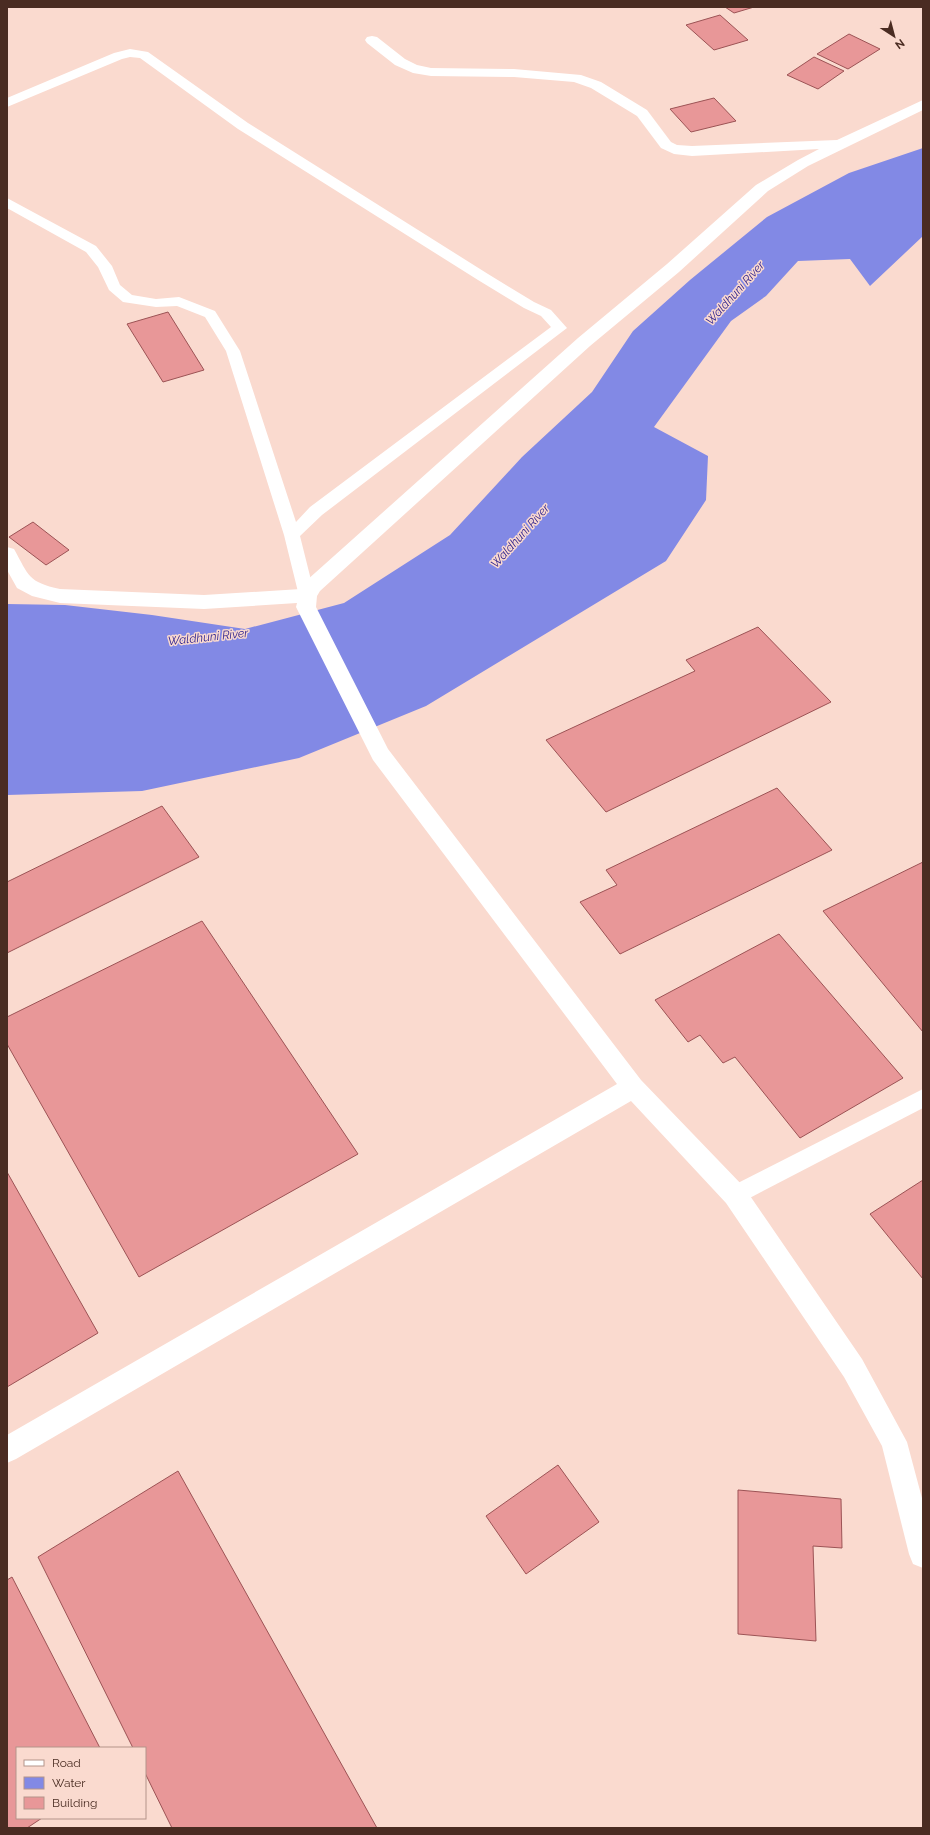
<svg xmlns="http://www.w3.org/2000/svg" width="930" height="1835" font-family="Raleway,sans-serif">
	<rect width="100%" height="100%" fill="#fadacf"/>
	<path fill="#8289e5" d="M923,148v88l-53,50 -20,-27 -52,2 -32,35 -35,25 -77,106 54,29 -2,44 -40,61 -240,145 -127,52 -157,33 -135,4v-191l58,1 87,10 93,14 99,-26 106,-68 72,-78 70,-65 41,-61 57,-51 77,-63 82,-44z"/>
	<g fill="#e89798" stroke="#9c5355">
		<path d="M725,7h29l-20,6z"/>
		<path d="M720,15l28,25 -34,10 -28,-25z"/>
		<path d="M849,34l31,15 -32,20 -31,-15z"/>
		<path d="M814,57l30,14 -26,18 -31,-14z"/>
		<path d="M714,98l22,23 -45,11 -21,-23z"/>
		<path d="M168,312l36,58 -41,12 -36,-58z"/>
		<path d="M33,522l36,28 -23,15 -37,-28z"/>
		<path d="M758,627l73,75 -225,110 -60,-72 149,-69 -9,-11z"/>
		<path d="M777,788l55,62 -212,104 -40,-52 37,-17 -11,-15z"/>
		<path d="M162,806l37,51 -192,96v-71z"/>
		<path d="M923,862v170l-100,-121z"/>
		<path d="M202,921l156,233 -219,123 -132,-233v-27z"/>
		<path d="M779,934l124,144 -103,60 -65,-81 -12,6 -23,-28 -12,7 -33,-42z"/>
		<path d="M7,1172l91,161 -91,54z"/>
		<path d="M923,1180v99l-53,-65z"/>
		<path d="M558,1465l41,57 -73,52 -40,-58z"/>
		<path d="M178,1471l199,357h-205l-27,-55v-25h-12l-95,-191z"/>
		<path d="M738,1490l103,9 1,49 -29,-2 3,95 -78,-7z"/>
		<path d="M12,1577l88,171h-83v70h25l-15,10h-20v-248z"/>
	</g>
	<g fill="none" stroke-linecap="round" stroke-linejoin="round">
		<g fill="#fff" fill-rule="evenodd">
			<path d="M130,49l18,3 100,71 240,151 46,28 17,8 16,18 -245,187 -22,21 15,60 -2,4 -6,2 -6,-2 -2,-4 -15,-61 -58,-184 -21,-34 -28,-11 -21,1 -33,-5 -14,-12 -11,-23 -12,-15 -79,-44v-10l89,48 16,20 8,19 12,10 24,4 23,-2 36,14 25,40 56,171 14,-15 241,-180 -10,-11 -17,-8 -46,-28 -240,-151 -98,-71 -10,-1 -8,2 -115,48v-9l107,-45z"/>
			<path d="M923,1089v19l-181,94 -7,3 -7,-3 -4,-7 4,-7z"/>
		</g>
		<path fill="#fff" fill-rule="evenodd" d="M372,36l5,1 28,22 12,6 14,3 83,1 67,6 20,7 46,28 24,32 6,3 15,1 145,-6 86,-40v10l-115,56 -40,25 -89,81 -89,74 -270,245 -3,5 -1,11 72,142 253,331 103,107 118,172 45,83 16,60v66l-10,-4 -4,-10 -27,-108 -38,-69 -118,-174 -95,-102 -615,358 -9,4v-28l610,-351 -244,-324 -77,-153 1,-4 -93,6 -144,-6 -28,-7 -15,-8 -10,-18v-23l7,2c15,27 14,33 46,40l144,6 97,-6 5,-8 272,-243 89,-74 89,-79 42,-25 21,-11 -127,7 -18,-2 -13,-6 -24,-32 -46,-28 -17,-6 -60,-5 -83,-1 -18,-3 -18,-8 -28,-22 -2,-3 2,-3z"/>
	</g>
	<g text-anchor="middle" stroke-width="3" stroke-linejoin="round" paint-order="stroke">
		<g font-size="12" font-style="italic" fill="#30248f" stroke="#fadacf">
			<text transform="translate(735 293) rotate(-48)" y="4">Waldhuni River</text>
			<text transform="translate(520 536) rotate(-48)" y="4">Waldhuni River</text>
			<text transform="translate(208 637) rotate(-6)" y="4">Waldhuni River</text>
		</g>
	</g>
	<rect width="930" height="1835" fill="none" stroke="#4a2c22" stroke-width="16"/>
	<rect x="16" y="1747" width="130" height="72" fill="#fadacf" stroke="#b4948a"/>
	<rect x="24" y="1760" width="20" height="6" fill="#ffffff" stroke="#b4948a"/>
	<text x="52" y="1767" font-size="12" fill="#4a2c22">Road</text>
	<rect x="24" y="1777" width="20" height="12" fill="#8289e5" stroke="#b4948a"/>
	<text x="52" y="1787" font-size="12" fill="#4a2c22">Water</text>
	<rect x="24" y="1797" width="20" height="12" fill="#e89798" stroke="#b4948a"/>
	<text x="52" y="1807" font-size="12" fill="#4a2c22">Building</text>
	<g transform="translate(894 36) rotate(144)" stroke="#fadacf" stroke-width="3" paint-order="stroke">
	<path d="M0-3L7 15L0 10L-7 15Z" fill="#4a2c22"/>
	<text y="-6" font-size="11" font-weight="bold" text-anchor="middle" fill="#4a2c22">N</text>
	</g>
</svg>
